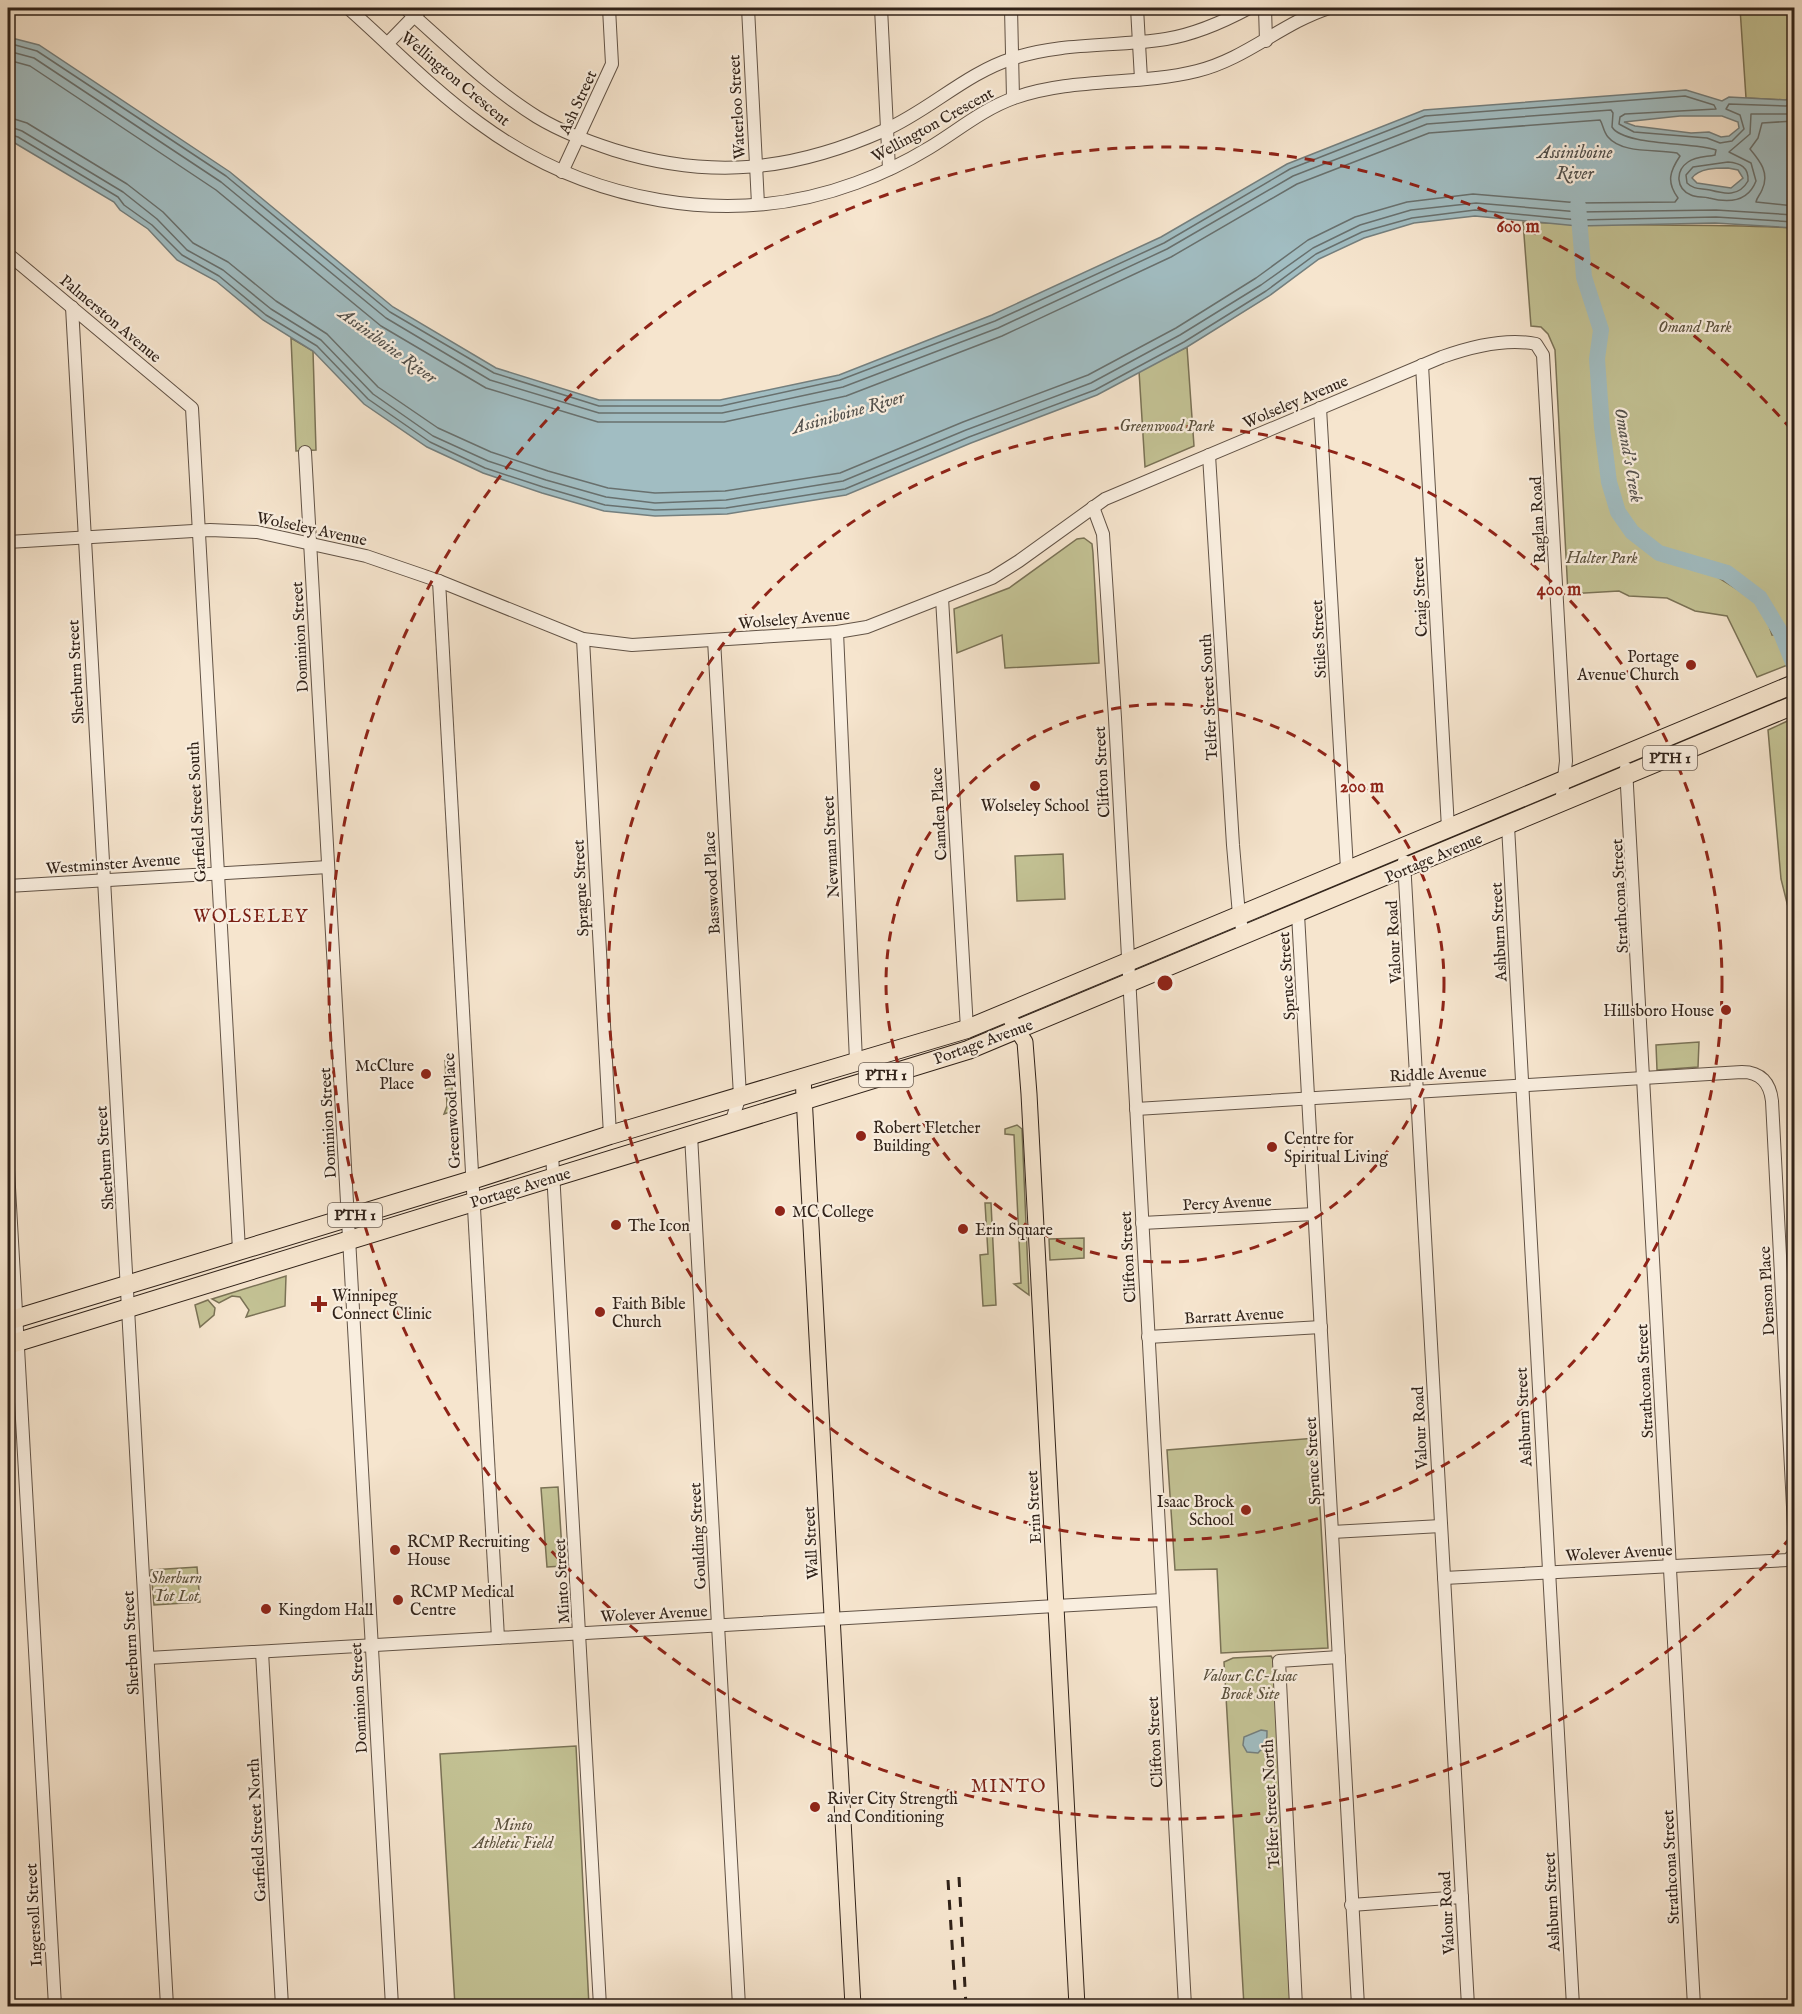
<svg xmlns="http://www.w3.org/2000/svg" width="1802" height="2014" font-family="'IM FELL English',serif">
	<rect width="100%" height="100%" fill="#f6e5ce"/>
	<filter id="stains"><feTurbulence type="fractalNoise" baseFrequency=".00333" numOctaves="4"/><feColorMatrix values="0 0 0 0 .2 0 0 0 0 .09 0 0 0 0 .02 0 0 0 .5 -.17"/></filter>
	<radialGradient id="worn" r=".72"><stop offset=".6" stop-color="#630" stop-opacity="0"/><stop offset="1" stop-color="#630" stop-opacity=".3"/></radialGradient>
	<g fill="#c3c294" stroke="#7a7256" stroke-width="1.5">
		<path d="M1740,8h54v88l-8,4 -40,-2z"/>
		<path d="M1523,222c91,5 181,1 271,6v430l-9,-26 -11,-15 -8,-19 -9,-10 -27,-20 -41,-9 -33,-13 -28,-26 -6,-8 -13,-48 -7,-100 -10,1 14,126 11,26 17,22 26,19 51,15 45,28 7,6 9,28h5l13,29 -33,13 -30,-61 -32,-5 -28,-13 -38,-2 -10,-5 -51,3 -13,-244 -7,-16 -7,-7 -10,-1z"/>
		<path d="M291,338l22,13 3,99 -20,1z"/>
		<path d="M1187,347l7,99 -49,21 -6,-96z"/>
		<path d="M1084,538l8,6 1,9 6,110 -94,5 -3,-33 -45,18 -3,-44 55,-21 68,-49z"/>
		<path d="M1794,718v213l-13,-52 -13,-149z"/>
		<path d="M1063,854l2,45 -48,2 -2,-45z"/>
		<path d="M1699,1042l-1,25 -41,3 -1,-25z"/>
		<path d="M445,1060l2,7h4l2,44 -9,3 3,-8z"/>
		<path d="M1017,1125l5,4 7,166 -15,-11 7,-1 -7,-148 -9,-1v-5z"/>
		<path d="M985,1203h6l5,102 -13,1 -3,-51 8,-1z"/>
		<path d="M1084,1238v20l-34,2 -1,-21z"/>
		<path d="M286,1276l-1,30 -39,11 3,-7 -9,-13 -8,-1 -13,7 -7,-4z"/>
		<path d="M208,1300l7,8 -1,7 -14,12 -5,-22z"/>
		<path d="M1316,1438l12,210 -107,5 -4,-84 -42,1 -8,-120z"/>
		<path d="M558,1487l5,79 -16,1 -6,-79z"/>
		<path d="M197,1567l3,35 -46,3 -3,-35z"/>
		<path d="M1271,1656l3,5 18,345h-48l-20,-344 9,-4z"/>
		<path d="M576,1746l13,260h-134l-15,-252z"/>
	</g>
	<g fill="#a1bdc2" stroke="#747f7e" stroke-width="1.5" fill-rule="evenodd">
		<path d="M8,37l31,8 191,127 163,135 103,61 103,32h121l119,-25 153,-60 169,-78 126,-73 137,-54 262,-20 36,11 7,-4 57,3 8,-4v132l-79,-5 -137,3 -103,-10 -61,7 -50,15 -45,21 -50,37 -82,51 -90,48 -126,48 -125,52 -119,19 -72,2 -51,-5 -62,-18 -59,-20 -56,-26 -63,-43 -51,-53 -50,-31 -47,-39 -39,-21 -29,-31 -28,-19 -6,-8 -106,-63zM1680,116h42l16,6 1,6 -10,8 -8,1 -12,-5 -18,1 -56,-7 -11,-4zM1728,168l10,2 5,8 -12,10 -34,-5 -5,-5c7,-10 24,-10 36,-10z"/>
		<path d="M1261,1730l6,1c1,8 -3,17 -9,22l-11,-1 -4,-7 1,-8z"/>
	</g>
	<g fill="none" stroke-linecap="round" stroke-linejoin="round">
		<g stroke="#68706e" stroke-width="1.5">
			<path d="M8,43l29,8 189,125 164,136 104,61 105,33h122l119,-26 155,-59 169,-78 126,-74 135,-53 260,-20 29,9 2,4 -91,5 -5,3 -1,7 15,8 73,6 13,5 12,-2 12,-12 -4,-14 -14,-6 3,-5 57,2 8,-4"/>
			<path d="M8,51l26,7 187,124 165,136 104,62 109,33h123l121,-26 155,-59 169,-79 126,-73 134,-52 184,-14 2,3 -1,14c12,19 81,15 104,23l-1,5c-8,2 -19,1 -27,7 -13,9 -12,27 3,33 6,3 12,1 18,3 19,5 39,4 47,-17l-5,-18 -22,-11 21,-18 1,-20h36l7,-3"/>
			<path d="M8,60l22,6 186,124 165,136 105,62 112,34h126l122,-26 156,-60 169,-79 126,-73 132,-51 171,-13c3,4 3,11 8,17 14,17 49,12 69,16l3,3c-10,15 -14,26 -2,42l-3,4 -96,1 -106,-9 -66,8 -52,15 -47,23 -52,38 -80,50 -88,47 -125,47 -123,51 -115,18 -70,2 -47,-5 -60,-17 -57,-19 -53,-24 -60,-41 -51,-53 -51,-33 -48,-39 -35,-19 -30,-31 -36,-28 -100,-61 -19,-6"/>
			<path d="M1794,121l-32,2 -4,15 -8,11c10,12 20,24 12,41 -2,5 -5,7 -6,12l38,4"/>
			<path d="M8,126l14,5 101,61 34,27 30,31 36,20 48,39 50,31 52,54 60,42 55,25 58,19 60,17 49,6 71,-3 117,-19 123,-51 125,-47 89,-48 81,-50 52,-37 47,-23 51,-15 65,-7 103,9 137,-2 78,5"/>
			<path d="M8,134l10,3 100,60 6,8 28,20 30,30 37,21 47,39 51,31 51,53 62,43 55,26 58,19 62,18 50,5 71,-2 119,-19 124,-52 126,-47 89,-48 82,-51 50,-37 46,-22 50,-14 63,-8 103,10 138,-3 78,5"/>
			<path d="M1728,162c12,1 21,5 20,19 -9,16 -23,13 -38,9 -9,-2 -16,0 -23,-7l-1,-8 7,-8z"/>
		</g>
		<path stroke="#a1bdc2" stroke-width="16" d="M1578,205l6,72 17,53 -4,29 5,68 7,55 9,30 14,20 27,21 68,20 33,25 21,35 13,32"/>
		<defs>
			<g id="minor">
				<path d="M348,8c43,38 84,81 131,115 107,79 250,107 377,60 25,-9 50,-21 73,-35 28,-17 54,-39 85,-50 59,-21 123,-12 183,-27 49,-12 85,-48 132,-63"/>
				<path d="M405,8c42,37 84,79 132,109 25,15 50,24 77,33 97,30 179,21 271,-20 45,-20 81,-57 129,-72 49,-16 102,-11 152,-19 30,-5 57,-17 83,-31"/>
				<path d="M748,8l10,196"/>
				<path d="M881,8l8,161"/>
				<path d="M1011,8l2,90"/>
				<path d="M1137,8l4,71"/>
				<path d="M1265,8l1,33"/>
				<path d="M388,43l34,-35"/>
				<path d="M562,172l50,-108 -3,-56"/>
				<path d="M8,254l184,154 47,842"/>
				<path d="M72,307l95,1699"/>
				<path d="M1422,365l26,463"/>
				<path d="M1320,408l27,461"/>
				<path d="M305,452l87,1554"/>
				<path d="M1209,455l24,390 6,70 5,22"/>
				<path d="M1093,507l10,27 12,184 70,1288"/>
				<path d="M8,542l202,-12 47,2 109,24 73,25 144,58 49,6 205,-13 30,-5 125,-49 27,-17 86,-62 337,-142c28,-10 65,-19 94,-13l7,11 23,406 -5,43"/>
				<path d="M439,581l59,1057"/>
				<path d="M942,598l25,431"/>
				<path d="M837,632l19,429"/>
				<path d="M583,639l27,496"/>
				<path d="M714,640l26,456 -9,27"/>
				<path d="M1626,768l68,1238"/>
				<path d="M1508,826l65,1180"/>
				<path d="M1404,861l64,1145"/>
				<path d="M8,886l320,-19"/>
				<path d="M1298,914l60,1092"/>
				<path d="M1136,1109l606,-37c19,0 28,11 30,29l22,425"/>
				<path d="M691,1135l48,871"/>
				<path d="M552,1154l48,852"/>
				<path d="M8,1170l47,836"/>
				<path d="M1142,1223l173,-9"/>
				<path d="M1148,1337l173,-10"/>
				<path d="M1332,1532l109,-6"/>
				<path d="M1444,1578l344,-18 6,-6"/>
				<path d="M262,1652l20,354"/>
				<path d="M148,1658l1014,-58"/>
				<path d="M1351,1905l111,-8"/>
				<path d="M1296,2006l-17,-345 60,-4"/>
			</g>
			<g id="major">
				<path d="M1012,1022l13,20 4,52 48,912"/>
				<path d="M803,1077l50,929"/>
			</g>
			<g id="highway">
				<path d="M8,1321l464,-141 138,-45 357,-106 827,-345"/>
				<path d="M8,1345l960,-295 826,-345"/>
			</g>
		</defs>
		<use href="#minor" stroke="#625346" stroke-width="14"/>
		<use href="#major" stroke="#302219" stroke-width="17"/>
		<use href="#highway" stroke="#302219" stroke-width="20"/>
		<use href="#minor" stroke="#f9eedf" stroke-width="12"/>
		<use href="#major" stroke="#f6e5ce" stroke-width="15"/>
		<use href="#highway" stroke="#f6e5ce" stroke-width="18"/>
		<g stroke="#302219" stroke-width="3" stroke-dasharray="10 10" stroke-linecap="butt">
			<path d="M959,1877l7,129"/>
			<path d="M948,1880l8,126"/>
		</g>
	</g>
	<g fill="none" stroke="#8f2418" stroke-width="3" stroke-dasharray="10 8">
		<circle cx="1165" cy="983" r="279"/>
		<circle cx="1165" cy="983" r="557"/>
		<path d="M1791 1537A836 836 0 1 1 1791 429"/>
	</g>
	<g fill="#8f2418" stroke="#f9eedf" stroke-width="2">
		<circle cx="1691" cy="665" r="6"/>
		<circle cx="1035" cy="786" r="6"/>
		<circle cx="1726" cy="1010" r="6"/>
		<circle cx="426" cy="1074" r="6"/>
		<circle cx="861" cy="1136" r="6"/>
		<circle cx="1272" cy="1147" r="6"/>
		<circle cx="780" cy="1211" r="6"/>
		<circle cx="616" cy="1225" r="6"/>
		<circle cx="963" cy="1229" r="6"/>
		<path d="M316 1295h6v6h6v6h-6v6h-6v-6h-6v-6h6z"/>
		<circle cx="600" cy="1312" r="6"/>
		<circle cx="1246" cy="1510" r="6"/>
		<circle cx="395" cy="1550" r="6"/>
		<circle cx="398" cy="1600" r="6"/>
		<circle cx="266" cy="1609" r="6"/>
		<circle cx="815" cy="1807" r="6"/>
	</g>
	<g text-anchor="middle" stroke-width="4.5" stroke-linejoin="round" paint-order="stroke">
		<g fill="#f9eedf" stroke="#6c5f54" stroke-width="1.5">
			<rect x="1643" y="746" width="54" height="24" rx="4.5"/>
			<rect x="859" y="1063" width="54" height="24" rx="4.5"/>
			<rect x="328" y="1203" width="54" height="24" rx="4.5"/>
		</g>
		<g font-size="15" font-weight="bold" fill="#302219">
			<text x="1670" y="763">PTH 1</text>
			<text x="886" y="1080">PTH 1</text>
			<text x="355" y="1220">PTH 1</text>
		</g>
		<g font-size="16" fill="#302219" stroke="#f9eedf">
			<text transform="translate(456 78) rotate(40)" y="6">Wellington Crescent</text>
			<text transform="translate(577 102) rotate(-65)" y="6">Ash Street</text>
			<text transform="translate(736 107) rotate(-93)" y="6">Waterloo Street</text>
			<text transform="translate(932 124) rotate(-29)" y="6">Wellington Crescent</text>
			<text transform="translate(111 318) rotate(40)" y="6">Palmerston Avenue</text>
			<text transform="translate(1295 401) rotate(-23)" y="6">Wolseley Avenue</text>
			<text transform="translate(1537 520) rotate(-93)" y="6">Raglan Road</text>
			<text transform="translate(312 528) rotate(12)" y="6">Wolseley Avenue</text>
			<text transform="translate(1419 597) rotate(-93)" y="6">Craig Street</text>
			<text transform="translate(794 618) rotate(-5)" y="6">Wolseley Avenue</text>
			<text transform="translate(299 637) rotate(-93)" y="6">Dominion Street</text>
			<text transform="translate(1318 639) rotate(-93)" y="6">Stiles Street</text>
			<text transform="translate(75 672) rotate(-93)" y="6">Sherburn Street</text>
			<text transform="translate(1208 697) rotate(-93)" y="6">Telfer Street South</text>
			<text transform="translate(1101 772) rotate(-93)" y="6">Clifton Street</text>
			<text transform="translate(196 812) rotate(-93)" y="6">Garfield Street South</text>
			<text transform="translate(938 814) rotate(-93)" y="6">Camden Place</text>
			<text transform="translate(830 847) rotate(-93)" y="6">Newman Street</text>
			<text transform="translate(1433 857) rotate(-23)" y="6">Portage Avenue</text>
			<text transform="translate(113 863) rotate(-4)" y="6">Westminster Avenue</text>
			<text transform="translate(711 883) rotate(-93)" y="6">Basswood Place</text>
			<text transform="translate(580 888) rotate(-93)" y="6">Sprague Street</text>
			<text transform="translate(1619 896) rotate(-93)" y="6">Strathcona Street</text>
			<text transform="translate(1498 932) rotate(-93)" y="6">Ashburn Street</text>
			<text transform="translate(1393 942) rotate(-93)" y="6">Valour Road</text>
			<text transform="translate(1286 976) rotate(-94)" y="6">Spruce Street</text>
			<text transform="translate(983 1041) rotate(-20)" y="6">Portage Avenue</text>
			<text transform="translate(1438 1073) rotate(-3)" y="6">Riddle Avenue</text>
			<text transform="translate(451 1111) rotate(-93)" y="6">Greenwood Place</text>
			<text transform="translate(327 1123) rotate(-93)" y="6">Dominion Street</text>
			<text transform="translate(104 1158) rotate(-94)" y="6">Sherburn Street</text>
			<text transform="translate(520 1187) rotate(-17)" y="6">Portage Avenue</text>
			<text transform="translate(1227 1202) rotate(-3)" y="6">Percy Avenue</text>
			<text transform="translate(1127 1257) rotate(-93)" y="6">Clifton Street</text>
			<text transform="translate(1766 1291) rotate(-93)" y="6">Denson Place</text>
			<text transform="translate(1234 1315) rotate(-3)" y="6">Barratt Avenue</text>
			<text transform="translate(1644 1381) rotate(-93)" y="6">Strathcona Street</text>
			<text transform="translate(1523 1417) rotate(-93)" y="6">Ashburn Street</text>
			<text transform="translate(1419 1428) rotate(-93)" y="6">Valour Road</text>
			<text transform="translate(1312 1461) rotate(-93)" y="6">Spruce Street</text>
			<text transform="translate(1033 1507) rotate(-93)" y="6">Erin Street</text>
			<text transform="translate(697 1536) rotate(-93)" y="6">Goulding Street</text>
			<text transform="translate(810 1543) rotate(-93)" y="6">Wall Street</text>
			<text transform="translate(1619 1552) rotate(-3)" y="6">Wolever Avenue</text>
			<text transform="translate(561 1581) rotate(-93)" y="6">Minto Street</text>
			<text transform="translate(654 1613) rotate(-3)" y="6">Wolever Avenue</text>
			<text transform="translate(130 1643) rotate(-93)" y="6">Sherburn Street</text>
			<text transform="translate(358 1698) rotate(-93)" y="6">Dominion Street</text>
			<text transform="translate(1154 1742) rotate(-93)" y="6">Clifton Street</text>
			<text transform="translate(1270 1804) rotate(-93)" y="6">Telfer Street North</text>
			<text transform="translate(256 1830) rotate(-93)" y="6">Garfield Street North</text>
			<text transform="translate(1670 1867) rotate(-93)" y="6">Strathcona Street</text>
			<text transform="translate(1551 1902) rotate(-93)" y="6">Ashburn Street</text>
			<text transform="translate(1446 1913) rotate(-93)" y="6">Valour Road</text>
			<text transform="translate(33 1915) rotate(-93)" y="6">Ingersoll Street</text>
		</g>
		<g font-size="16" font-style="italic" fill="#5c523e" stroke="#f9eedf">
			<text x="1695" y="332">Omand Park</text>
			<text x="1167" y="431">Greenwood Park</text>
			<text x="1602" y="563">Halter Park</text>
			<text x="176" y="1583">Sherburn<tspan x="176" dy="18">Tot Lot</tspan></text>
			<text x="1250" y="1681">Valour C.C-Issac<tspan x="1250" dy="18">Brock Site</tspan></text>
			<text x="513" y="1830">Minto<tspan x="513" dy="18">Athletic Field</tspan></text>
		</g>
		<g font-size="16" fill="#302219" stroke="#f9eedf" text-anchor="start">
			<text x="1679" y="662" text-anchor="end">Portage<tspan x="1679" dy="18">Avenue Church</tspan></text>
			<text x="1035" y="811" text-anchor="middle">Wolseley School</text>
			<text x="1714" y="1016" text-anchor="end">Hillsboro House</text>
			<text x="414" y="1071" text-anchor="end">McClure<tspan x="414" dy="18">Place</tspan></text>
			<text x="873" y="1133">Robert Fletcher<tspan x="873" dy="18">Building</tspan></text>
			<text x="1284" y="1144">Centre for<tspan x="1284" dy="18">Spiritual Living</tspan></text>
			<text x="792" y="1217">MC College</text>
			<text x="628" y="1231">The Icon</text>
			<text x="975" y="1235">Erin Square</text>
			<text x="332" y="1301">Winnipeg<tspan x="332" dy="18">Connect Clinic</tspan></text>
			<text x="612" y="1309">Faith Bible<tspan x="612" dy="18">Church</tspan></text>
			<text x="1234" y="1507" text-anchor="end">Isaac Brock<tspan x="1234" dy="18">School</tspan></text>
			<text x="407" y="1547">RCMP Recruiting<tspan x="407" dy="18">House</tspan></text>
			<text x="410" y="1597">RCMP Medical<tspan x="410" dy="18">Centre</tspan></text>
			<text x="278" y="1615">Kingdom Hall</text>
			<text x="827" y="1804">River City Strength<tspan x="827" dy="18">and Conditioning</tspan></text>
		</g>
		<g font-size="18" font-style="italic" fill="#52504c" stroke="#f9eedf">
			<text x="1575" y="158">Assiniboine<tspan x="1575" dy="21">River</tspan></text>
			<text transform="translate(388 345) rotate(36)" y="6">Assiniboine River</text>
			<text transform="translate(848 412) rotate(-16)" y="6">Assiniboine River</text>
			<text transform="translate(1629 455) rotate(80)" y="6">Omand's Creek</text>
		</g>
		<g font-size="18" letter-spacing="1.5" fill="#7a1f14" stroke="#f9eedf">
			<text x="251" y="922">WOLSELEY</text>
			<text x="1009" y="1792">MINTO</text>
		</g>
	</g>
	<circle cx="1165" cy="983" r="9" fill="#8f2418" stroke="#f9eedf" stroke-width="3"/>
	<g font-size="18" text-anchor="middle" font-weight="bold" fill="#8f2418" stroke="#f9eedf" stroke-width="4.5" stroke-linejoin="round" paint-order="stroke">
		<text x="1518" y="232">600 m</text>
		<text x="1559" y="595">400 m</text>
		<text x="1362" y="792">200 m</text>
	</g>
	<rect width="1802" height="2014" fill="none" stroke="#f6e5ce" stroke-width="30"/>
	<rect x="9" y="9" width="1784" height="1996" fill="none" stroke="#302219" stroke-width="3"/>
	<rect x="15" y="15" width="1772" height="1984" fill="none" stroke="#302219" stroke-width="1.5"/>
	<rect width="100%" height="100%" filter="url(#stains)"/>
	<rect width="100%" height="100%" fill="url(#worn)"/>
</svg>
